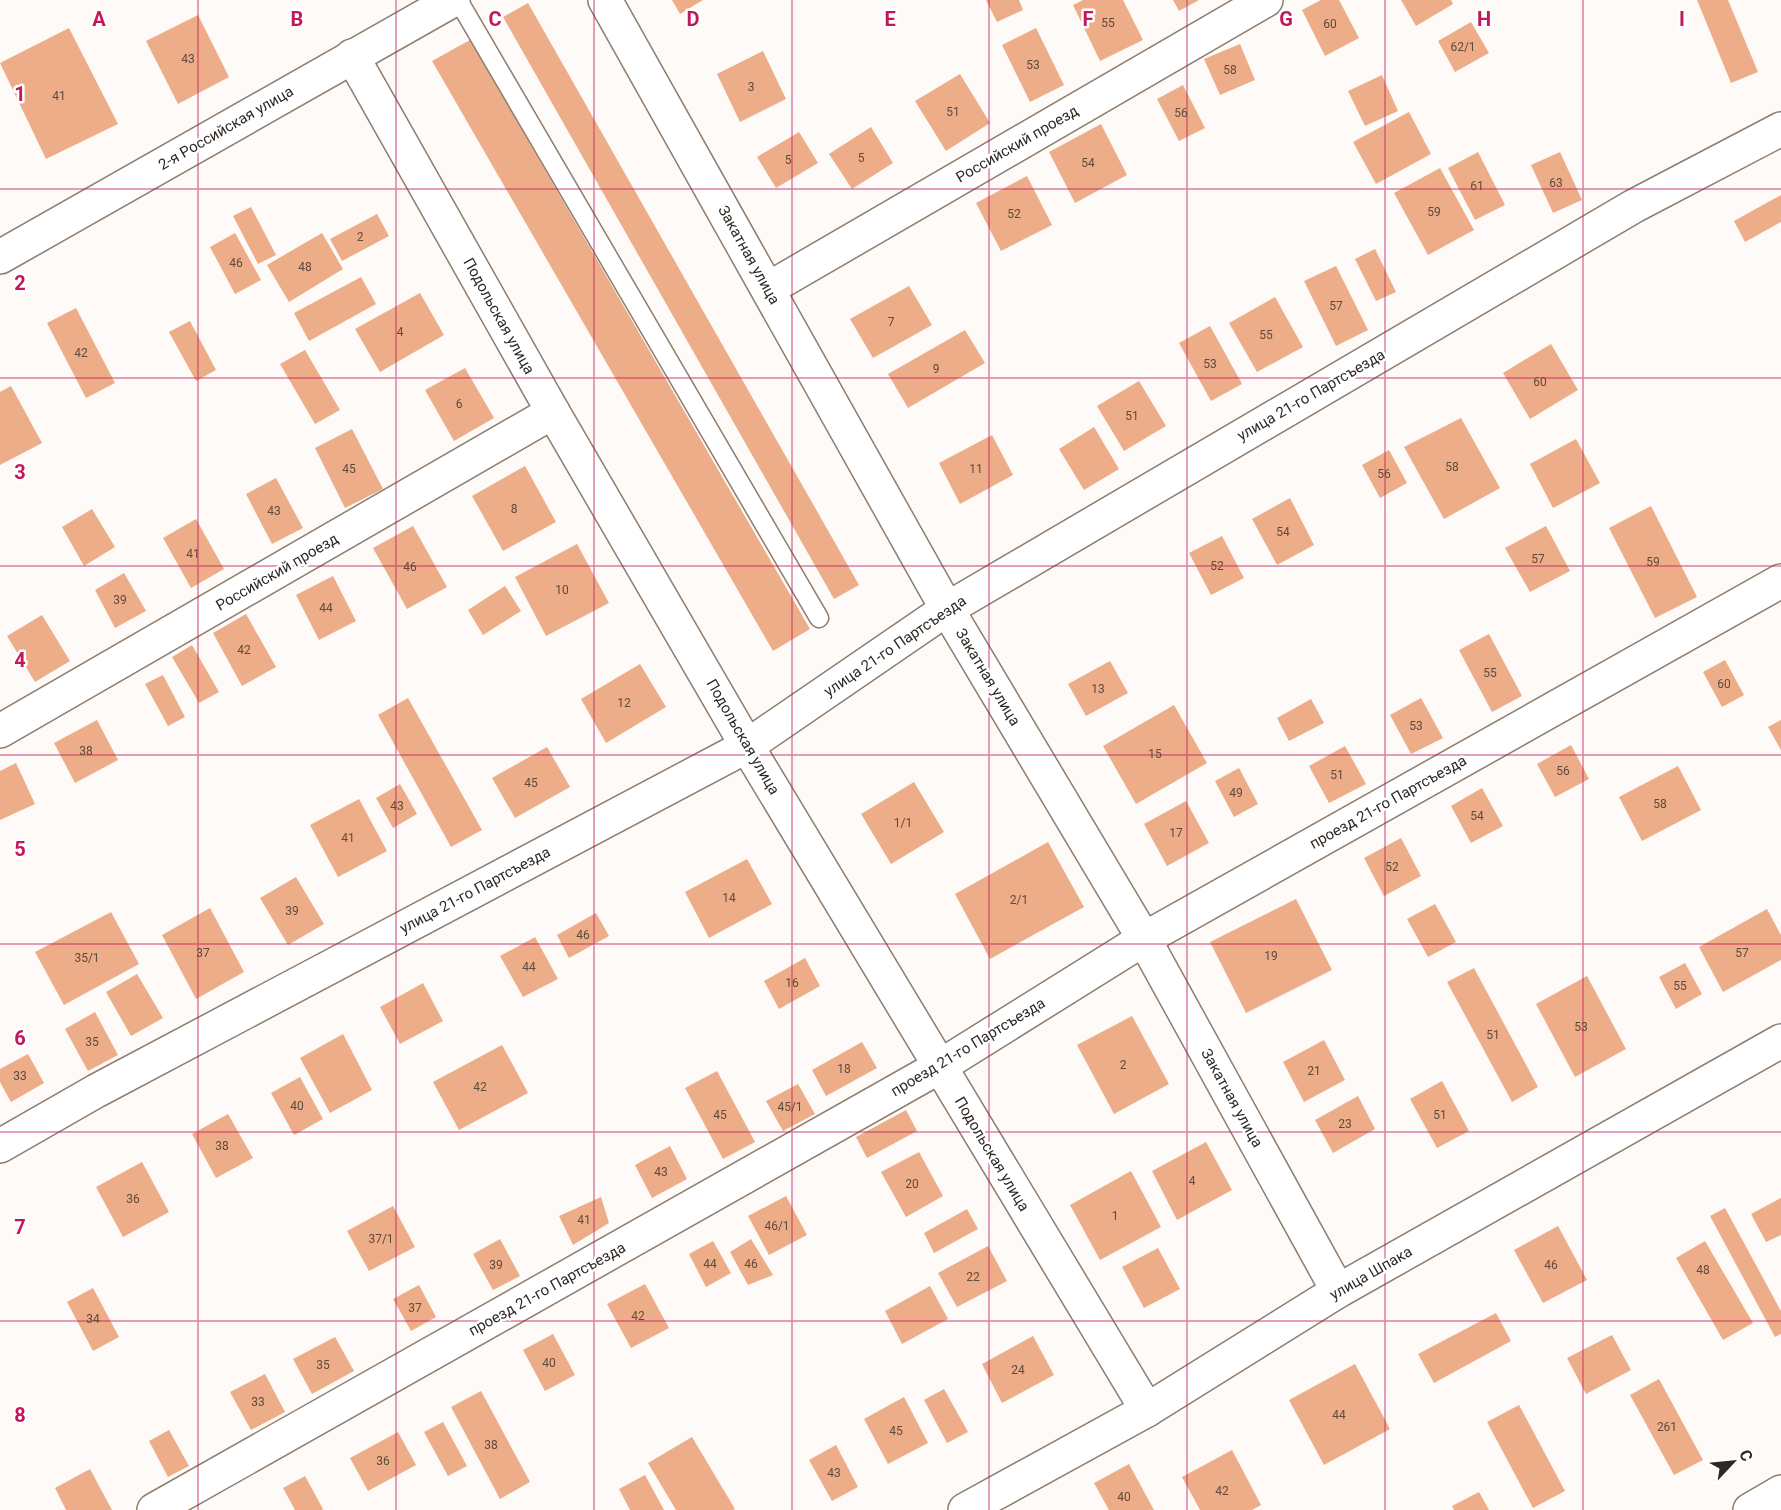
<svg xmlns="http://www.w3.org/2000/svg" width="1781" height="1510" font-family="Roboto,sans-serif">
	<rect width="100%" height="100%" fill="#fefaf7"/>
	<g fill="#edad89">
		<path d="M672,0h31l-23,14z"/>
		<path d="M986,0h33l4,10 -26,12z"/>
		<path d="M1083,0h40l20,40 -43,21 -27,-56z"/>
		<path d="M1173,0h26l-20,11z"/>
		<path d="M1321,0h18l20,38 -34,18 -23,-46z"/>
		<path d="M1401,0h50l2,4 -37,22z"/>
		<path d="M1697,0h31l30,72 -27,11z"/>
		<path d="M528,3l331,582 -25,14 -331,-582z"/>
		<path d="M198,15l31,62 -51,27 -32,-63z"/>
		<path d="M1471,22l18,31 -34,19 -17,-31z"/>
		<path d="M69,28l49,96 -72,35 -46,-96z"/>
		<path d="M1036,28l28,57 -34,17 -28,-57z"/>
		<path d="M470,40l340,589 -37,22 -341,-590z"/>
		<path d="M1240,44l15,36 -35,15 -16,-36z"/>
		<path d="M763,51l23,48 -46,23 -23,-48z"/>
		<path d="M960,74l30,49 -44,28 -31,-50z"/>
		<path d="M1382,75l16,36 -33,15 -17,-35z"/>
		<path d="M1183,85l22,43 -26,13 -22,-42z"/>
		<path d="M1409,112l22,42 -55,30 -23,-42z"/>
		<path d="M1101,124l26,51 -52,28 -26,-51z"/>
		<path d="M871,127l22,36 -41,26 -23,-35z"/>
		<path d="M799,132l19,31 -42,25 -19,-31z"/>
		<path d="M1478,152l27,53 -30,15 -27,-52z"/>
		<path d="M1560,152l22,48 -29,13 -22,-48z"/>
		<path d="M1440,168l34,62 -46,25 -34,-62z"/>
		<path d="M1027,176l25,49 -51,26 -25,-48z"/>
		<path d="M1781,195v27l-36,20 -11,-21z"/>
		<path d="M251,207l25,48 -18,9 -25,-48z"/>
		<path d="M377,214l12,22 -47,25 -12,-22z"/>
		<path d="M235,233l26,47 -26,14 -25,-47z"/>
		<path d="M322,233l21,36 -54,33 -22,-37z"/>
		<path d="M1375,249l21,43 -20,9 -21,-42z"/>
		<path d="M1336,266l32,64 -32,16 -32,-65z"/>
		<path d="M361,277l15,27 -67,37 -15,-28z"/>
		<path d="M909,286l23,39 -59,33 -23,-39z"/>
		<path d="M420,293l24,42 -64,37 -25,-43z"/>
		<path d="M1275,297l28,50 -46,25 -28,-49z"/>
		<path d="M76,308l39,75 -29,15 -39,-75z"/>
		<path d="M190,321l26,49 -20,11 -27,-49z"/>
		<path d="M1210,326l32,58 -31,17 -32,-58z"/>
		<path d="M965,330l20,33 -77,45 -20,-34z"/>
		<path d="M1551,344l27,46 -48,29 -27,-46z"/>
		<path d="M305,350l35,60 -25,14 -35,-60z"/>
		<path d="M465,368l29,50 -40,23 -29,-51z"/>
		<path d="M1139,381l27,45 -42,25 -27,-45z"/>
		<path d="M11,386l31,57 -42,22v-73z"/>
		<path d="M1461,418l39,70 -56,31 -40,-72z"/>
		<path d="M1094,427l25,42 -35,21 -25,-41z"/>
		<path d="M352,429l31,60 -38,19 -30,-60z"/>
		<path d="M992,435l21,40 -53,29 -21,-41z"/>
		<path d="M1576,439l24,44 -47,25 -23,-44z"/>
		<path d="M1389,450l18,33 -27,15 -18,-33z"/>
		<path d="M525,466l31,56 -53,29 -31,-55z"/>
		<path d="M276,478l27,50 -31,16 -26,-50z"/>
		<path d="M1290,498l24,47 -37,20 -25,-46z"/>
		<path d="M1651,506l46,91 -42,21 -46,-90z"/>
		<path d="M92,509l23,38 -31,19 -22,-39z"/>
		<path d="M196,519l28,50 -33,19 -28,-50z"/>
		<path d="M413,526l34,61 -40,22 -34,-61z"/>
		<path d="M1546,526l24,45 -40,21 -25,-44z"/>
		<path d="M1222,536l22,42 -33,17 -22,-42z"/>
		<path d="M577,544l32,59 -63,33 -31,-59z"/>
		<path d="M124,573l22,38 -31,17 -20,-38z"/>
		<path d="M333,576l23,45 -37,19 -23,-45z"/>
		<path d="M505,586l16,25 -38,24 -15,-25z"/>
		<path d="M246,614l30,53 -34,19 -29,-53z"/>
		<path d="M42,615l28,46 -35,21 -28,-46z"/>
		<path d="M1489,634l33,62 -30,16 -33,-62z"/>
		<path d="M192,645l27,47 -20,11 -27,-46z"/>
		<path d="M1725,660l19,35 -22,12 -19,-35z"/>
		<path d="M1110,661l18,32 -42,23 -18,-32z"/>
		<path d="M640,664l26,43 -60,36 -25,-44z"/>
		<path d="M163,675l22,42 -17,9 -23,-42z"/>
		<path d="M408,698l74,132 -31,17 -73,-132z"/>
		<path d="M1421,698l22,40 -32,16 -21,-39z"/>
		<path d="M1311,699l13,24 -35,18 -12,-23z"/>
		<path d="M1174,705l33,58 -71,41 -33,-58z"/>
		<path d="M97,720l21,40 -43,23 -21,-40z"/>
		<path d="M1781,720v30l-13,-23z"/>
		<path d="M1571,745l18,34 -34,18 -18,-33z"/>
		<path d="M1345,746l21,38 -37,19 -20,-37z"/>
		<path d="M547,747l23,40 -55,31 -23,-40z"/>
		<path d="M16,763l19,41 -35,16v-49z"/>
		<path d="M1678,766l23,44 -59,31 -23,-44z"/>
		<path d="M1239,768l19,36 -24,13 -19,-36z"/>
		<path d="M914,782l30,50 -53,32 -30,-50z"/>
		<path d="M400,784l17,30 -24,14 -17,-30z"/>
		<path d="M1482,788l21,38 -32,17 -20,-37z"/>
		<path d="M359,799l28,52 -49,26 -28,-52z"/>
		<path d="M1186,801l23,42 -42,23 -23,-42z"/>
		<path d="M1401,838l20,38 -37,20 -20,-38z"/>
		<path d="M1048,842l36,65 -94,52 -35,-65z"/>
		<path d="M747,859l25,45 -63,34 -24,-46z"/>
		<path d="M296,877l28,47 -36,21 -28,-47z"/>
		<path d="M1296,899l36,71 -86,43 -36,-71z"/>
		<path d="M1435,904l21,38 -28,15 -21,-38z"/>
		<path d="M210,908l34,64 -48,27 -34,-64z"/>
		<path d="M1767,909l14,26v25l-58,32 -24,-45z"/>
		<path d="M111,912l28,52 -75,41 -29,-53z"/>
		<path d="M596,913l13,23 -40,22 -12,-23z"/>
		<path d="M535,937l23,42 -35,18 -23,-41z"/>
		<path d="M805,958l15,28 -41,23 -15,-28z"/>
		<path d="M1685,963l17,31 -26,15 -17,-32z"/>
		<path d="M1474,968l64,119 -26,15 -65,-120z"/>
		<path d="M137,974l26,44 -32,18 -25,-44z"/>
		<path d="M1587,976l39,73 -51,28 -39,-73z"/>
		<path d="M423,983l20,38 -43,23 -20,-37z"/>
		<path d="M95,1012l23,43 -30,16 -23,-42z"/>
		<path d="M1132,1016l37,68 -55,30 -37,-69z"/>
		<path d="M343,1034l29,56 -42,23 -30,-55z"/>
		<path d="M1324,1040l21,40 -41,22 -21,-40z"/>
		<path d="M862,1042l15,26 -51,28 -14,-26z"/>
		<path d="M502,1045l26,48 -69,37 -26,-48z"/>
		<path d="M28,1054l16,29 -33,19 -11,-20v-13z"/>
		<path d="M717,1071l38,71 -32,17 -38,-71z"/>
		<path d="M300,1077l23,42 -29,16 -23,-42z"/>
		<path d="M1442,1081l27,50 -32,17 -27,-49z"/>
		<path d="M798,1084l17,30 -32,17 -17,-30z"/>
		<path d="M1358,1096l17,33 -42,24 -18,-33z"/>
		<path d="M906,1110l11,21 -50,27 -11,-21z"/>
		<path d="M228,1114l25,44 -37,20 -24,-44z"/>
		<path d="M1206,1142l26,48 -55,30 -25,-49z"/>
		<path d="M670,1146l17,33 -35,19 -17,-33z"/>
		<path d="M919,1152l24,44 -37,21 -25,-45z"/>
		<path d="M142,1162l27,50 -46,25 -27,-50z"/>
		<path d="M1131,1171l30,56 -61,33 -30,-55z"/>
		<path d="M786,1196l21,39 -38,20 -21,-39z"/>
		<path d="M601,1197l8,26 -36,22 -14,-29z"/>
		<path d="M1781,1198v37l-15,7 -15,-28z"/>
		<path d="M393,1206l22,41 -46,24 -22,-40z"/>
		<path d="M1725,1208l56,103v23l-6,3 -65,-121z"/>
		<path d="M967,1209l11,20 -44,24 -10,-20z"/>
		<path d="M1558,1226l29,54 -44,23 -29,-53z"/>
		<path d="M500,1239l20,37 -27,14 -20,-36z"/>
		<path d="M751,1239l22,36 -25,10 -18,-33z"/>
		<path d="M713,1241l18,32 -25,14 -17,-33z"/>
		<path d="M1705,1241l48,82 -30,17 -47,-82z"/>
		<path d="M988,1246l19,35 -50,26 -19,-34z"/>
		<path d="M1158,1248l22,41 -36,19 -22,-41z"/>
		<path d="M645,1284l24,44 -38,20 -24,-44z"/>
		<path d="M419,1285l17,32 -25,14 -18,-32z"/>
		<path d="M930,1286l18,33 -46,25 -17,-33z"/>
		<path d="M93,1288l26,49 -26,14 -26,-49z"/>
		<path d="M1496,1313l15,28 -77,42 -16,-29z"/>
		<path d="M553,1334l22,41 -30,16 -22,-41z"/>
		<path d="M1612,1335l19,35 -45,24 -19,-36z"/>
		<path d="M1033,1336l21,39 -52,28 -20,-39z"/>
		<path d="M335,1337l19,34 -42,23 -19,-35z"/>
		<path d="M1355,1364l35,65 -66,36 -35,-65z"/>
		<path d="M265,1374l20,38 -34,18 -21,-38z"/>
		<path d="M1659,1379l44,81 -29,15 -44,-80z"/>
		<path d="M944,1389l24,43 -21,11 -23,-43z"/>
		<path d="M481,1391l49,91 -30,17 -49,-92z"/>
		<path d="M904,1397l24,46 -40,21 -24,-45z"/>
		<path d="M1519,1405l46,86 -32,17 -46,-86z"/>
		<path d="M443,1422l24,44 -19,10 -24,-44z"/>
		<path d="M169,1430l20,36 -21,11 -19,-36z"/>
		<path d="M398,1432l18,33 -48,26 -18,-33z"/>
		<path d="M692,1437l43,72 -2,1h-57l-28,-47z"/>
		<path d="M836,1445l22,42 -26,14 -23,-41z"/>
		<path d="M1232,1450l29,55 -9,5h-52l-18,-33z"/>
		<path d="M1129,1464l25,46h-45l-15,-27z"/>
		<path d="M90,1469l22,41h-46l-11,-22z"/>
		<path d="M645,1475l19,35h-34l-11,-21z"/>
		<path d="M305,1476l18,33 -1,1h-27l-12,-22z"/>
		<path d="M1479,1492l10,18h-35l-2,-4z"/>
	</g>
	<g fill="none" stroke-linecap="round" stroke-linejoin="round">
		<defs>
			<path id="lane" d="M458,0l361,618"/>
			<g id="street">
				<path d="M605,0l342,609 197,330 194,352"/>
				<path d="M352,56l201,356 194,334 400,664"/>
				<path d="M0,257l453,-257"/>
				<path d="M768,289l498,-289"/>
				<path d="M0,731l553,-319"/>
				<path d="M0,1146l96,-55 651,-345 200,-137 687,-403 147,-77"/>
				<path d="M154,1510l785,-443 205,-128 637,-358"/>
				<path d="M965,1510l182,-100 191,-119 443,-250"/>
			</g>
			<path id="secondary" d="M1750,1510l31,-18"/>
		</defs>
		<use href="#lane" stroke="#8d7d6d" stroke-width="21"/>
		<use href="#street" stroke="#8d7d6d" stroke-width="36"/>
		<use href="#secondary" stroke="#8d7d6d" stroke-width="36"/>
		<use href="#lane" stroke="#fff" stroke-width="18"/>
		<use href="#street" stroke="#fff" stroke-width="33"/>
		<use href="#secondary" stroke="#fff" stroke-width="33"/>
	</g>
	<path fill="none" stroke="#c2185b" stroke-width="1.5" stroke-opacity="0.55" d="M198,0v1510M396,0v1510M594,0v1510M792,0v1510M989,0v1510M1187,0v1510M1385,0v1510M1583,0v1510M0,189h1781M0,378h1781M0,566h1781M0,755h1781M0,944h1781M0,1132h1781M0,1321h1781"/>
	<g text-anchor="middle" stroke-width="5" stroke-linejoin="round" paint-order="stroke">
		<g font-size="12" fill="#5f4a3c">
			<text x="1108" y="27">55</text>
			<text x="1330" y="28">60</text>
			<text x="1463" y="51">62/1</text>
			<text x="188" y="63">43</text>
			<text x="1033" y="69">53</text>
			<text x="1230" y="74">58</text>
			<text x="751" y="91">3</text>
			<text x="59" y="100">41</text>
			<text x="953" y="116">51</text>
			<text x="1181" y="117">56</text>
			<text x="861" y="162">5</text>
			<text x="788" y="164">5</text>
			<text x="1088" y="167">54</text>
			<text x="1556" y="187">63</text>
			<text x="1477" y="190">61</text>
			<text x="1434" y="216">59</text>
			<text x="1014" y="218">52</text>
			<text x="360" y="241">2</text>
			<text x="236" y="267">46</text>
			<text x="305" y="271">48</text>
			<text x="1336" y="310">57</text>
			<text x="891" y="326">7</text>
			<text x="400" y="336">4</text>
			<text x="1266" y="339">55</text>
			<text x="81" y="357">42</text>
			<text x="1210" y="368">53</text>
			<text x="936" y="373">9</text>
			<text x="1540" y="386">60</text>
			<text x="459" y="408">6</text>
			<text x="1132" y="420">51</text>
			<text x="1452" y="471">58</text>
			<text x="349" y="473">45</text>
			<text x="976" y="473">11</text>
			<text x="1384" y="478">56</text>
			<text x="514" y="513">8</text>
			<text x="274" y="515">43</text>
			<text x="1283" y="536">54</text>
			<text x="193" y="558">41</text>
			<text x="1538" y="563">57</text>
			<text x="1653" y="566">59</text>
			<text x="1217" y="570">52</text>
			<text x="410" y="571">46</text>
			<text x="562" y="594">10</text>
			<text x="120" y="604">39</text>
			<text x="326" y="612">44</text>
			<text x="244" y="654">42</text>
			<text x="1490" y="677">55</text>
			<text x="1724" y="688">60</text>
			<text x="1098" y="693">13</text>
			<text x="624" y="707">12</text>
			<text x="1416" y="730">53</text>
			<text x="86" y="755">38</text>
			<text x="1155" y="758">15</text>
			<text x="1563" y="775">56</text>
			<text x="1337" y="779">51</text>
			<text x="531" y="787">45</text>
			<text x="1236" y="797">49</text>
			<text x="1660" y="808">58</text>
			<text x="397" y="810">43</text>
			<text x="1477" y="820">54</text>
			<text x="903" y="827">1/1</text>
			<text x="1176" y="837">17</text>
			<text x="348" y="842">41</text>
			<text x="1392" y="871">52</text>
			<text x="729" y="902">14</text>
			<text x="1019" y="904">2/1</text>
			<text x="292" y="915">39</text>
			<text x="583" y="939">46</text>
			<text x="203" y="957">37</text>
			<text x="1742" y="957">57</text>
			<text x="1271" y="960">19</text>
			<text x="87" y="962">35/1</text>
			<text x="529" y="971">44</text>
			<text x="792" y="987">16</text>
			<text x="1680" y="990">55</text>
			<text x="1581" y="1031">53</text>
			<text x="1493" y="1039">51</text>
			<text x="92" y="1046">35</text>
			<text x="1123" y="1069">2</text>
			<text x="844" y="1073">18</text>
			<text x="1314" y="1075">21</text>
			<text x="20" y="1080">33</text>
			<text x="480" y="1091">42</text>
			<text x="297" y="1110">40</text>
			<text x="790" y="1111">45/1</text>
			<text x="720" y="1119">45</text>
			<text x="1440" y="1119">51</text>
			<text x="1345" y="1128">23</text>
			<text x="222" y="1150">38</text>
			<text x="661" y="1176">43</text>
			<text x="1192" y="1185">4</text>
			<text x="912" y="1188">20</text>
			<text x="133" y="1203">36</text>
			<text x="1115" y="1220">1</text>
			<text x="584" y="1224">41</text>
			<text x="777" y="1230">46/1</text>
			<text x="381" y="1243">37/1</text>
			<text x="710" y="1268">44</text>
			<text x="751" y="1268">46</text>
			<text x="496" y="1269">39</text>
			<text x="1551" y="1269">46</text>
			<text x="1703" y="1274">48</text>
			<text x="973" y="1281">22</text>
			<text x="415" y="1312">37</text>
			<text x="638" y="1320">42</text>
			<text x="93" y="1323">34</text>
			<text x="549" y="1367">40</text>
			<text x="323" y="1369">35</text>
			<text x="1018" y="1374">24</text>
			<text x="258" y="1406">33</text>
			<text x="1339" y="1419">44</text>
			<text x="1667" y="1431">261</text>
			<text x="896" y="1435">45</text>
			<text x="491" y="1449">38</text>
			<text x="383" y="1465">36</text>
			<text x="834" y="1477">43</text>
			<text x="1222" y="1495">42</text>
			<text x="1124" y="1501">40</text>
		</g>
		<g font-size="15" fill="#302923" stroke="#fff">
			<text transform="translate(226 128) rotate(-30)" y="5">2-я Российская улица</text>
			<text transform="translate(1017 144) rotate(-30)" y="5">Российский проезд</text>
			<text transform="translate(749 255) rotate(61)" y="5">Закатная улица</text>
			<text transform="translate(499 316) rotate(61)" y="5">Подольская улица</text>
			<text transform="translate(1311 395) rotate(-30)" y="5">улица 21-го Партсъезда</text>
			<text transform="translate(277 572) rotate(-30)" y="5">Российский проезд</text>
			<text transform="translate(895 646) rotate(-34)" y="5">улица 21-го Партсъезда</text>
			<text transform="translate(988 677) rotate(59)" y="5">Закатная улица</text>
			<text transform="translate(743 737) rotate(60)" y="5">Подольская улица</text>
			<text transform="translate(1388 802) rotate(-29)" y="5">проезд 21-го Партсъезда</text>
			<text transform="translate(475 890) rotate(-28)" y="5">улица 21-го Партсъезда</text>
			<text transform="translate(968 1047) rotate(-31)" y="5">проезд 21-го Партсъезда</text>
			<text transform="translate(1232 1098) rotate(61)" y="5">Закатная улица</text>
			<text transform="translate(992 1154) rotate(59)" y="5">Подольская улица</text>
			<text transform="translate(1371 1273) rotate(-30)" y="5">улица Шпака</text>
			<text transform="translate(547 1289) rotate(-29)" y="5">проезд 21-го Партсъезда</text>
		</g>
	</g>
	<g font-size="20" text-anchor="middle" font-weight="bold" fill="#c2185b" stroke="#fff" stroke-width="5" stroke-linejoin="round" paint-order="stroke">
		<text x="99" y="26">A</text>
		<text x="297" y="26">B</text>
		<text x="495" y="26">C</text>
		<text x="693" y="26">D</text>
		<text x="890" y="26">E</text>
		<text x="1088" y="26">F</text>
		<text x="1286" y="26">G</text>
		<text x="1484" y="26">H</text>
		<text x="1682" y="26">I</text>
		<text x="20" y="101">1</text>
		<text x="20" y="290">2</text>
		<text x="20" y="479">3</text>
		<text x="20" y="667">4</text>
		<text x="20" y="856">5</text>
		<text x="20" y="1045">6</text>
		<text x="20" y="1234">7</text>
		<text x="20" y="1422">8</text>
	</g>
	<g transform="translate(1733 1462) rotate(64)" stroke="#ffffff" stroke-width="4.5" paint-order="stroke">
	<path d="M0-4.5L10 22L0 15L-10 22Z" fill="#302923"/>
	<text y="-9" font-size="16" font-weight="bold" text-anchor="middle" fill="#302923">С</text>
	</g>
</svg>
